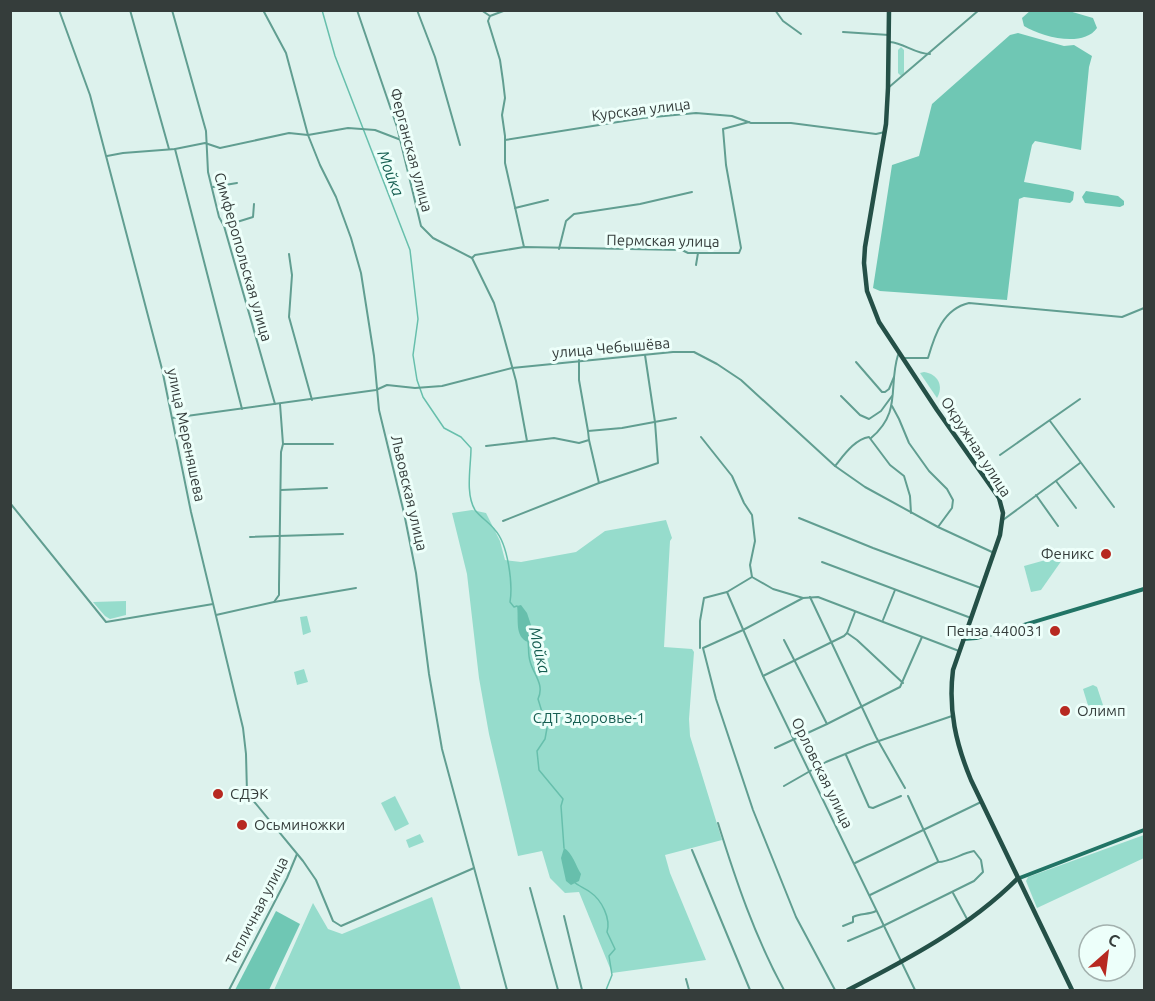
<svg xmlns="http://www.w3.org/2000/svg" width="1155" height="1001" font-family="Ubuntu,sans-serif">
	<rect width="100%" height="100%" fill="#ddf2ed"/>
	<g fill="#96dccc">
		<path d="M901,47l3,3v23l-3,3 -3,-3v-23z"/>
		<path d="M924,372c14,2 20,14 13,26l-17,-25z"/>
		<path d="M472,510l14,3 14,28 5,19 16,2 55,-10 29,-21 61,-11 6,18 -2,3 -6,106 28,2 2,3 -5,67 1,17 32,104 -57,15 5,18 36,87 -94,13 -33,-81 -14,1 -15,-15 -8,-27 -24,5 -29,-122 -10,-56 -12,-104 -15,-61z"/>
		<path d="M1060,556l2,4 -21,30 -10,2 -7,-26z"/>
		<path d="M126,601v14l-16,4 -5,-3 -12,-14z"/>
		<path d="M307,616l4,16 -8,3 -3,-18z"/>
		<path d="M304,669l4,13 -11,3 -3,-13z"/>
		<path d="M1093,685l4,2 7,21 -2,3 -8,3 -4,-2 -7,-23z"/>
		<path d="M395,796l14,28 -14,7 -14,-28z"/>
		<path d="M420,834l4,8 -15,6 -3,-8z"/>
		<path d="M1144,835v23l-107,50 -11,-27 2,-4z"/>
		<path d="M432,897l29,93h-187l39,-87 15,26 14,5z"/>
	</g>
	<g fill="#6fc7b4">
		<path d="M1031,10l38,1 24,7 4,10c-14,20 -55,9 -73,-2l-2,-8z"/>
		<path d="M1018,33l46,13 10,-1 18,11 -3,11 -8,83 -46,-9 -3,4 -8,37 45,8 5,2 -1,8 -3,3 -46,-6 -5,2 -12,101 -127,-9 -7,-3 19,-123 27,-9 13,-52 78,-69z"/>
		<path d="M1086,191l32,5 6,5v4l-4,2 -35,-4 -3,-6z"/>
		<path d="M276,911l24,13 -31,66h-34z"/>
	</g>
	<g fill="#67bfac">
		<path d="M521,605l6,8 7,21 -6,8c-14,-5 -9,-24 -11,-36z"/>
		<path d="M564,848c8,4 12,18 17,26l-2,7 -8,4 -5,-4 -5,-23z"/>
	</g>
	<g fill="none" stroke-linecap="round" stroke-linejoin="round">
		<g stroke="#67bfac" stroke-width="1.5">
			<path d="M322,10l13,46 75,194 8,69 -5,36 4,25 6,17 21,31 17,9 10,11c0,19 -6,45 4,62 5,7 15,13 20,20 13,14 18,54 15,72l4,5 3,-1"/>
			<path d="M528,641c1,7 0,14 2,20 3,13 15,23 8,38l9,29 -2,11 -8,12 2,19 24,29 -2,7 3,42"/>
			<path d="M573,881c5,5 12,7 17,11 12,8 21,27 17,40l8,17 -6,7 3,19 -6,15"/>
		</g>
		<g stroke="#619e91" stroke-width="2">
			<path d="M59,10l31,85 72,274 29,143 52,216 3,26 1,39 56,68 13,19 17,41 8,5 133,-58"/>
			<path d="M130,10l39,139"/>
			<path d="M172,10l34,121 2,41 11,45 5,9 51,178"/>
			<path d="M263,10l23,43 22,82 12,30 16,32 15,41 10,35 13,83 5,54 25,103 12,60 13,101 13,75 65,241"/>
			<path d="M357,10l40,117 24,99 12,12 39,20 22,45 8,27 14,51 11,60"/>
			<path d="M417,10l18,47 25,88"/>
			<path d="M481,10l9,6"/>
			<path d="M775,10l8,11 18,13"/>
			<path d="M490,16l-2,5 12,39 3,21 2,17 -3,17 3,21v27l19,84"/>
			<path d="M490,16l16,-6"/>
			<path d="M843,32l46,3"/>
			<path d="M890,42c14,1 25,12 40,12"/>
			<path d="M888,88l91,-78"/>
			<path d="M505,140l138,-22 53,-5 36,3 19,7h40l85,11 9,-2"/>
			<path d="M175,149l67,260"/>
			<path d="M107,156l16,-3 52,-4 30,-6 15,5 69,-15 19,2 40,-7 27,2 26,10"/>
			<path d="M213,187l24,-4"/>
			<path d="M515,208l33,-8"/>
			<path d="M224,226l29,-9 1,-13"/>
			<path d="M559,249l7,-28 8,-7 66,-10 52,-12"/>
			<path d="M289,254l3,21 -3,42 23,83"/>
			<path d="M472,258l3,-3 49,-8 158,3 6,3h51l2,-5 -15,-83 -3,-36 26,-7"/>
			<path d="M696,265l2,-12"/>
			<path d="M904,358h24c7,-24 15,-49 41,-55l153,14 22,-9"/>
			<path d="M579,360v20l9,51"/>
			<path d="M856,362l26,30h3l4,-3 5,-12"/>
			<path d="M841,396l19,19 9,4 12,-8 11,-15"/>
			<path d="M892,406l7,13 10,24 20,28 18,18 6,11 -1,8 -14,19"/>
			<path d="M172,418l204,-28 11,-5 28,3 27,-2 70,-18 161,-16h21l23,12 24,16 94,86 30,21 73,40 54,25"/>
			<path d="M1050,421l64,86"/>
			<path d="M701,437l31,39 12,27 8,12 3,26 -5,24 2,12 21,12 30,9"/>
			<path d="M871,438c31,-26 17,-51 27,-83"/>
			<path d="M589,440l10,43"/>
			<path d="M283,444h50"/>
			<path d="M486,446l68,-8 25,5 10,-3 -1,-9 34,-3 54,-10"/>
			<path d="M1000,455l80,-56"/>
			<path d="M835,466c9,-11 20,-27 34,-29l21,28 14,11 6,20 1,17"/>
			<path d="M1056,481l20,27"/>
			<path d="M281,490l46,-2"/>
			<path d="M1036,495l22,31"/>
			<path d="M10,503l96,119 107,-18"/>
			<path d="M799,518l74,30 108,40"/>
			<path d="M1003,520l77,-57"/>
			<path d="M503,521l96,-38 59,-20 -3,-41 -10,-67"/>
			<path d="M250,537l93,-3"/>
			<path d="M822,562l149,56"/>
			<path d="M727,592l36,84 152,314"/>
			<path d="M810,597l66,140 29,51"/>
			<path d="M274,602l5,-7v-10l2,-133 2,-8 -3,-40"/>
			<path d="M216,615l58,-13 82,-14"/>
			<path d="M883,620l12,-30"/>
			<path d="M847,633l10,7 46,43"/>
			<path d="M784,640l43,84"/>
			<path d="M700,648v-27l4,-23 23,-6 25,-15"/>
			<path d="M763,676l81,-40 3,-3 8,-21"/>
			<path d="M775,748l52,-24 73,-37 22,-50"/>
			<path d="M846,755l23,52 4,1 28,-12"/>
			<path d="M784,786l42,-24 41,-17 85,-29"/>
			<path d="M908,796l30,65"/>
			<path d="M718,823c18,58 37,114 66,167"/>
			<path d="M692,850l58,140"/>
			<path d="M855,863l126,-61"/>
			<path d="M530,888l28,102"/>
			<path d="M953,893l14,26"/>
			<path d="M564,916l18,74"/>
			<path d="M843,926l10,-4v-5c8,-4 15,-2 23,-6"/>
			<path d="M848,941l33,-14 93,-46 9,-9 -2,-12 -7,-9c-12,2 -24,11 -36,11l-68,33"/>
			<path d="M686,979l3,11"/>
			<path d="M229,990l58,-112 10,-24"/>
			<path d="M835,990l-39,-73 -43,-107 -37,-111 -13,-51 40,-18 60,-32 15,-1 141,54"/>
		</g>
		<g stroke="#217465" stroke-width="4">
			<path d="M963,639l13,-1 24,-6 144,-43"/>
			<path d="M1017,879l127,-49"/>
		</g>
		<g stroke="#245047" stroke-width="4.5">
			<path d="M889,10l-1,78 -2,36 -21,123 -1,16 3,28 12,31 58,88 62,88 4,15 -3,22 -47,135c-5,40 3,74 18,110l101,210"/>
			<path d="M848,990c60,-31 121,-63 169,-111"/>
		</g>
	</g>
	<g fill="#b72921" stroke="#edfffa" stroke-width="2">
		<circle cx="1106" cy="554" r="6"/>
		<circle cx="1055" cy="631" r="6"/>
		<circle cx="1065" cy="711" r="6"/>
		<circle cx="218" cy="794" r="6"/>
		<circle cx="242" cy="825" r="6"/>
	</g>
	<g text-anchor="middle" stroke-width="6" stroke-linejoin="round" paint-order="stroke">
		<g font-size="15" fill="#353d3b" stroke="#edfffa">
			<text transform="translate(641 110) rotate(-7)" y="5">Курская улица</text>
			<text transform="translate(411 150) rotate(75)" y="5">Ферганская улица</text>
			<text transform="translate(663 241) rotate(1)" y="5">Пермская улица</text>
			<text transform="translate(243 257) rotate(74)" y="5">Симферопольская улица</text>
			<text transform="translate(611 348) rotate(-5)" y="5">улица Чебышёва</text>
			<text transform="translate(186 435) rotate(78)" y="5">улица Мереняшева</text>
			<text transform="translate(976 447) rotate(57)" y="5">Окружная улица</text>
			<text transform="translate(409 493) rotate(77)" y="5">Львовская улица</text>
			<text transform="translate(822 773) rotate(64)" y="5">Орловская улица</text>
			<text transform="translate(257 911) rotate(-63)" y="5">Тепличная улица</text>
		</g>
		<g font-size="15" fill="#353d3b" stroke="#edfffa" text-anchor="start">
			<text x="1094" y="559" text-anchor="end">Феникс</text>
			<text x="1043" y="636" text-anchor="end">Пенза 440031</text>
			<text x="1077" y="716">Олимп</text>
			<text x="230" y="799">СДЭК</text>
			<text x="254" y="830">Осьминожки</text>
		</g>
		<g font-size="15" fill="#175f52" stroke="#edfffa">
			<text x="589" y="723">СДТ Здоровье-1</text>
		</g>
		<g font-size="16" font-style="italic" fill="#155e51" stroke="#edfffa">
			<text transform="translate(391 173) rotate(69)" y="6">Мойка</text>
			<text transform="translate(540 650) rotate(77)" y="6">Мойка</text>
		</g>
	</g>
	<rect width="1155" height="1001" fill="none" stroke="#353d3b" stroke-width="24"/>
	<g transform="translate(1107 953) rotate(28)"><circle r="28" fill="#edfffa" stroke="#a3b1ae" stroke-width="1.5"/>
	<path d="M0-4.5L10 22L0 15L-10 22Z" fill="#b72921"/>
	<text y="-9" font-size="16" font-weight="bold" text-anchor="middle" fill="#353d3b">С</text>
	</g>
</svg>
